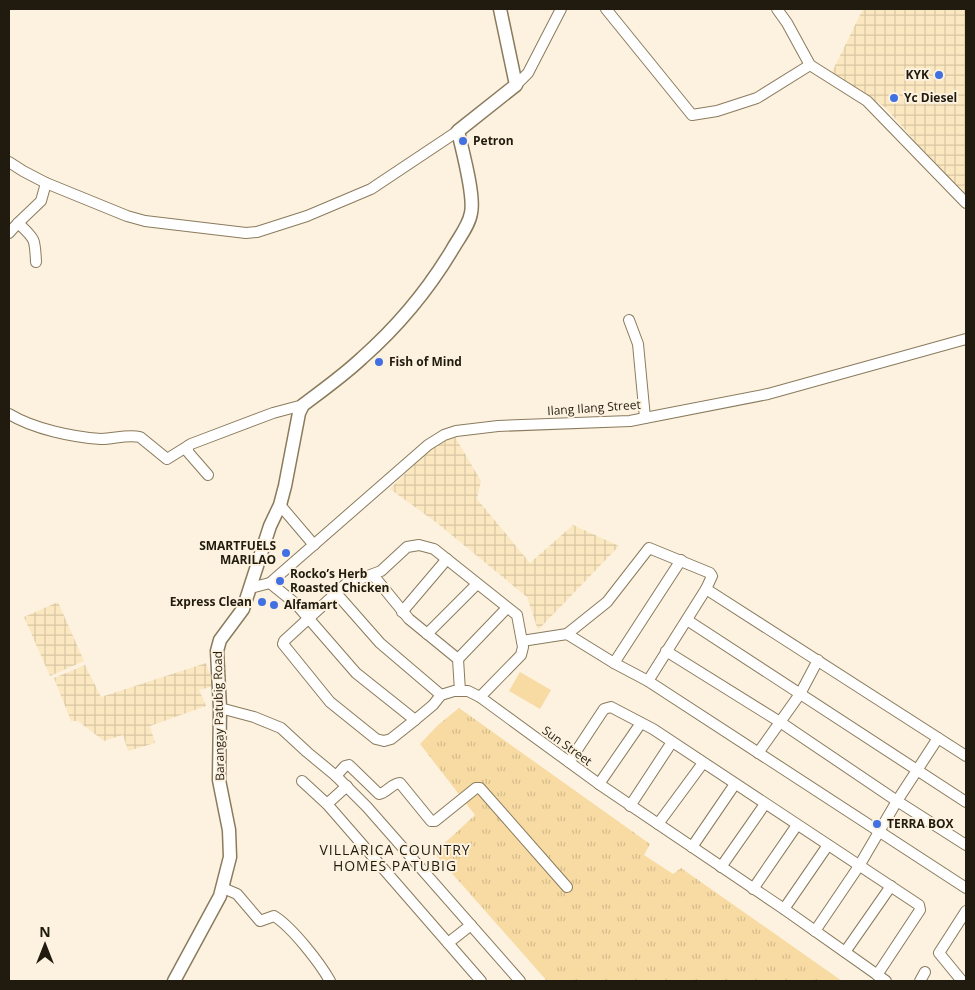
<svg xmlns="http://www.w3.org/2000/svg" width="975" height="990" font-family="'Open Sans',sans-serif">
	<defs>
		<pattern id="industrial-grid" width="8" height="8" patternUnits="userSpaceOnUse" patternTransform="scale(1.25)"><rect width="8" height="8" fill="#fce8c0"/><path d="M0 4h8M4 0v8" fill="none" stroke="#d8c6a4"/></pattern>
		<pattern id="grass-tufts" width="24" height="20" patternUnits="userSpaceOnUse" patternTransform="scale(1.25)"><rect width="24" height="20" fill="#f8dba3"/><path d="M3 7l-1-3M5 7V3M7 7l1-3M15 17l-1-3M17 17v-4M19 17l1-3" fill="none" stroke="#d4bb8b"/></pattern>
	</defs>
	<rect width="100%" height="100%" fill="#fcf2df"/>
	<g fill="url(#industrial-grid)">
		<path d="M863,9h103v190l-81,-92 -54,-33z"/>
		<path d="M455,437l26,44 -4,18 53,64 43,-38 46,21 -81,84 -11,-33 -90,-74 -47,-34 43,-43z"/>
		<path d="M58,602l26,59 -34,15 -26,-59z"/>
		<path d="M206,663l8,23 -15,4 7,16 -56,20 5,17 -27,8 -5,-16 -19,6 -26,-20h-7l-17,-43 31,-13 16,32z"/>
	</g>
	<path fill="url(#grass-tufts)" d="M459,708l191,136 -6,11 29,19 8,-6 161,113h-295l-113,-128 41,-38 -55,-71 18,-19z"/>
	<path fill="#f8dba3" d="M520,672l31,18 -11,19 -31,-18z"/>
	<g fill="none" stroke-linecap="round" stroke-linejoin="round">
		<defs>
			<g id="minor">
				<path d="M606,9l86,106 25,-4 40,-13 53,-33"/>
				<path d="M777,9l10,14 23,42 57,36 99,102"/>
				<path d="M516,85l12,-12 33,-64"/>
				<path d="M9,162l14,9 23,12 81,33 18,5 101,12 11,-1 50,-16 64,-27 87,-58"/>
				<path d="M9,233l9,-10"/>
				<path d="M36,262c-1,-24 -1,-23 -18,-39l23,-22 5,-18"/>
				<path d="M629,320l9,24 7,74"/>
				<path d="M9,414c25,15 63,23 92,25 13,0 26,-5 39,-2l27,22 21,-13"/>
				<path d="M208,475l-20,-23v-6l3,-2 82,-31 30,-8"/>
				<path d="M280,505l34,40"/>
				<path d="M373,575l36,44 49,40 2,32"/>
				<path d="M270,583l158,-138 16,-10 12,-4 42,-5 132,-5 15,-3 123,-24 198,-55"/>
				<path d="M250,588l20,-5 26,21 60,69 59,47 18,-15 8,-10 13,-4h14l12,6 119,87 185,125 102,72"/>
				<path d="M706,589l260,167"/>
				<path d="M336,593l44,50 61,52"/>
				<path d="M402,612l45,-53"/>
				<path d="M687,620l279,182"/>
				<path d="M427,634l50,-50"/>
				<path d="M567,634l40,-32 42,-54 61,25 2,3 -6,13 -58,92"/>
				<path d="M522,641l45,-7 47,29 34,18 318,207"/>
				<path d="M666,651l114,71 117,79 69,44"/>
				<path d="M458,659l49,-51"/>
				<path d="M614,663l67,-103"/>
				<path d="M220,708l34,9 27,11 26,24 29,24 31,31 153,174"/>
				<path d="M415,720l-24,19 -7,2 -8,-2 -46,-37 -47,-58 1,-3 62,-57 35,-13 26,-24 12,-2 15,4 83,66 6,32 -2,8 -41,42"/>
				<path d="M758,753l42,-59 18,-34"/>
				<path d="M569,762l35,-53 7,-2 42,22 266,176 1,5 -43,65"/>
				<path d="M336,776l9,-10 4,-1 30,29c8,-1 13,-11 21,-11l31,38h4l41,-33h4l87,99"/>
				<path d="M302,781l25,23 154,177"/>
				<path d="M599,784l42,-61"/>
				<path d="M327,804l20,-18"/>
				<path d="M630,806l42,-64"/>
				<path d="M658,824l45,-61"/>
				<path d="M692,847l43,-63"/>
				<path d="M721,867l44,-63"/>
				<path d="M223,888l14,6 23,27 14,-5c18,11 46,47 56,65"/>
				<path d="M753,889l44,-64"/>
				<path d="M784,909l44,-64"/>
				<path d="M815,931l44,-65 38,-65 41,-63"/>
				<path d="M448,943l23,-18"/>
				<path d="M845,952l46,-66"/>
				<path d="M920,981l5,-9"/>
				<path d="M962,981l-23,-28 27,-42"/>
			</g>
			<path id="major" d="M174,981l46,-85 10,-39 -1,-27 -10,-50 1,-72 -3,-57 3,-11 23,-31 27,-83 10,-21 5,-19 14,-73 4,-8c20,-15 41,-30 59,-47 35,-31 66,-68 90,-108 6,-11 17,-24 19,-37 4,-18 -9,-63 -13,-82l58,-46 -16,-76"/>
		</defs>
		<use href="#minor" stroke="#8a7b5d" stroke-width="12"/>
		<use href="#major" stroke="#8a7b5d" stroke-width="15"/>
		<use href="#minor" stroke="#fff" stroke-width="10"/>
		<use href="#major" stroke="#fff" stroke-width="12"/>
	</g>
	<g fill="#4070e1" stroke="#fcf2df" stroke-width="2">
		<circle cx="939" cy="75" r="5"/>
		<circle cx="894" cy="98" r="5"/>
		<circle cx="463" cy="141" r="5"/>
		<circle cx="379" cy="362" r="5"/>
		<circle cx="286" cy="553" r="5"/>
		<circle cx="280" cy="581" r="5"/>
		<circle cx="262" cy="602" r="5"/>
		<circle cx="274" cy="605" r="5"/>
		<circle cx="877" cy="824" r="5"/>
	</g>
	<g text-anchor="middle" stroke-width="4" stroke-linejoin="round" paint-order="stroke">
		<g font-size="12" font-weight="bold" fill="#211b0f" stroke="#fcf2df" text-anchor="start">
			<text x="929" y="79" text-anchor="end">KYK</text>
			<text x="904" y="102">Yc Diesel</text>
			<text x="473" y="145">Petron</text>
			<text x="389" y="366">Fish of Mind</text>
			<text x="276" y="550" text-anchor="end">SMARTFUELS<tspan x="276" dy="14">MARILAO</tspan></text>
			<text x="290" y="578">Rocko’s Herb<tspan x="290" dy="14">Roasted Chicken</tspan></text>
			<text x="252" y="606" text-anchor="end">Express Clean</text>
			<text x="284" y="609">Alfamart</text>
			<text x="887" y="828">TERRA BOX</text>
		</g>
		<g font-size="12" fill="#211b0f" stroke="#fcf2df">
			<text transform="translate(594 408) rotate(-4)" y="4">Ilang Ilang Street</text>
			<text transform="translate(219 716) rotate(-91)" y="4">Barangay Patubig Road</text>
			<text transform="translate(567 746) rotate(36)" y="4">Sun Street</text>
		</g>
		<g font-size="14" letter-spacing="1" fill="#211b0f" stroke="#fcf2df">
			<text x="395" y="855">VILLARICA COUNTRY<tspan x="395" dy="16">HOMES PATUBIG</tspan></text>
		</g>
	</g>
	<rect width="975" height="990" fill="none" stroke="#211b0f" stroke-width="20"/>
	<g transform="translate(45 945)" stroke="#fcf2df" stroke-width="4" paint-order="stroke">
	<path d="M0-4L9 19L0 12L-9 19Z" fill="#211b0f"/>
	<text y="-8" font-size="14" font-weight="bold" text-anchor="middle" fill="#211b0f">N</text>
	</g>
</svg>
